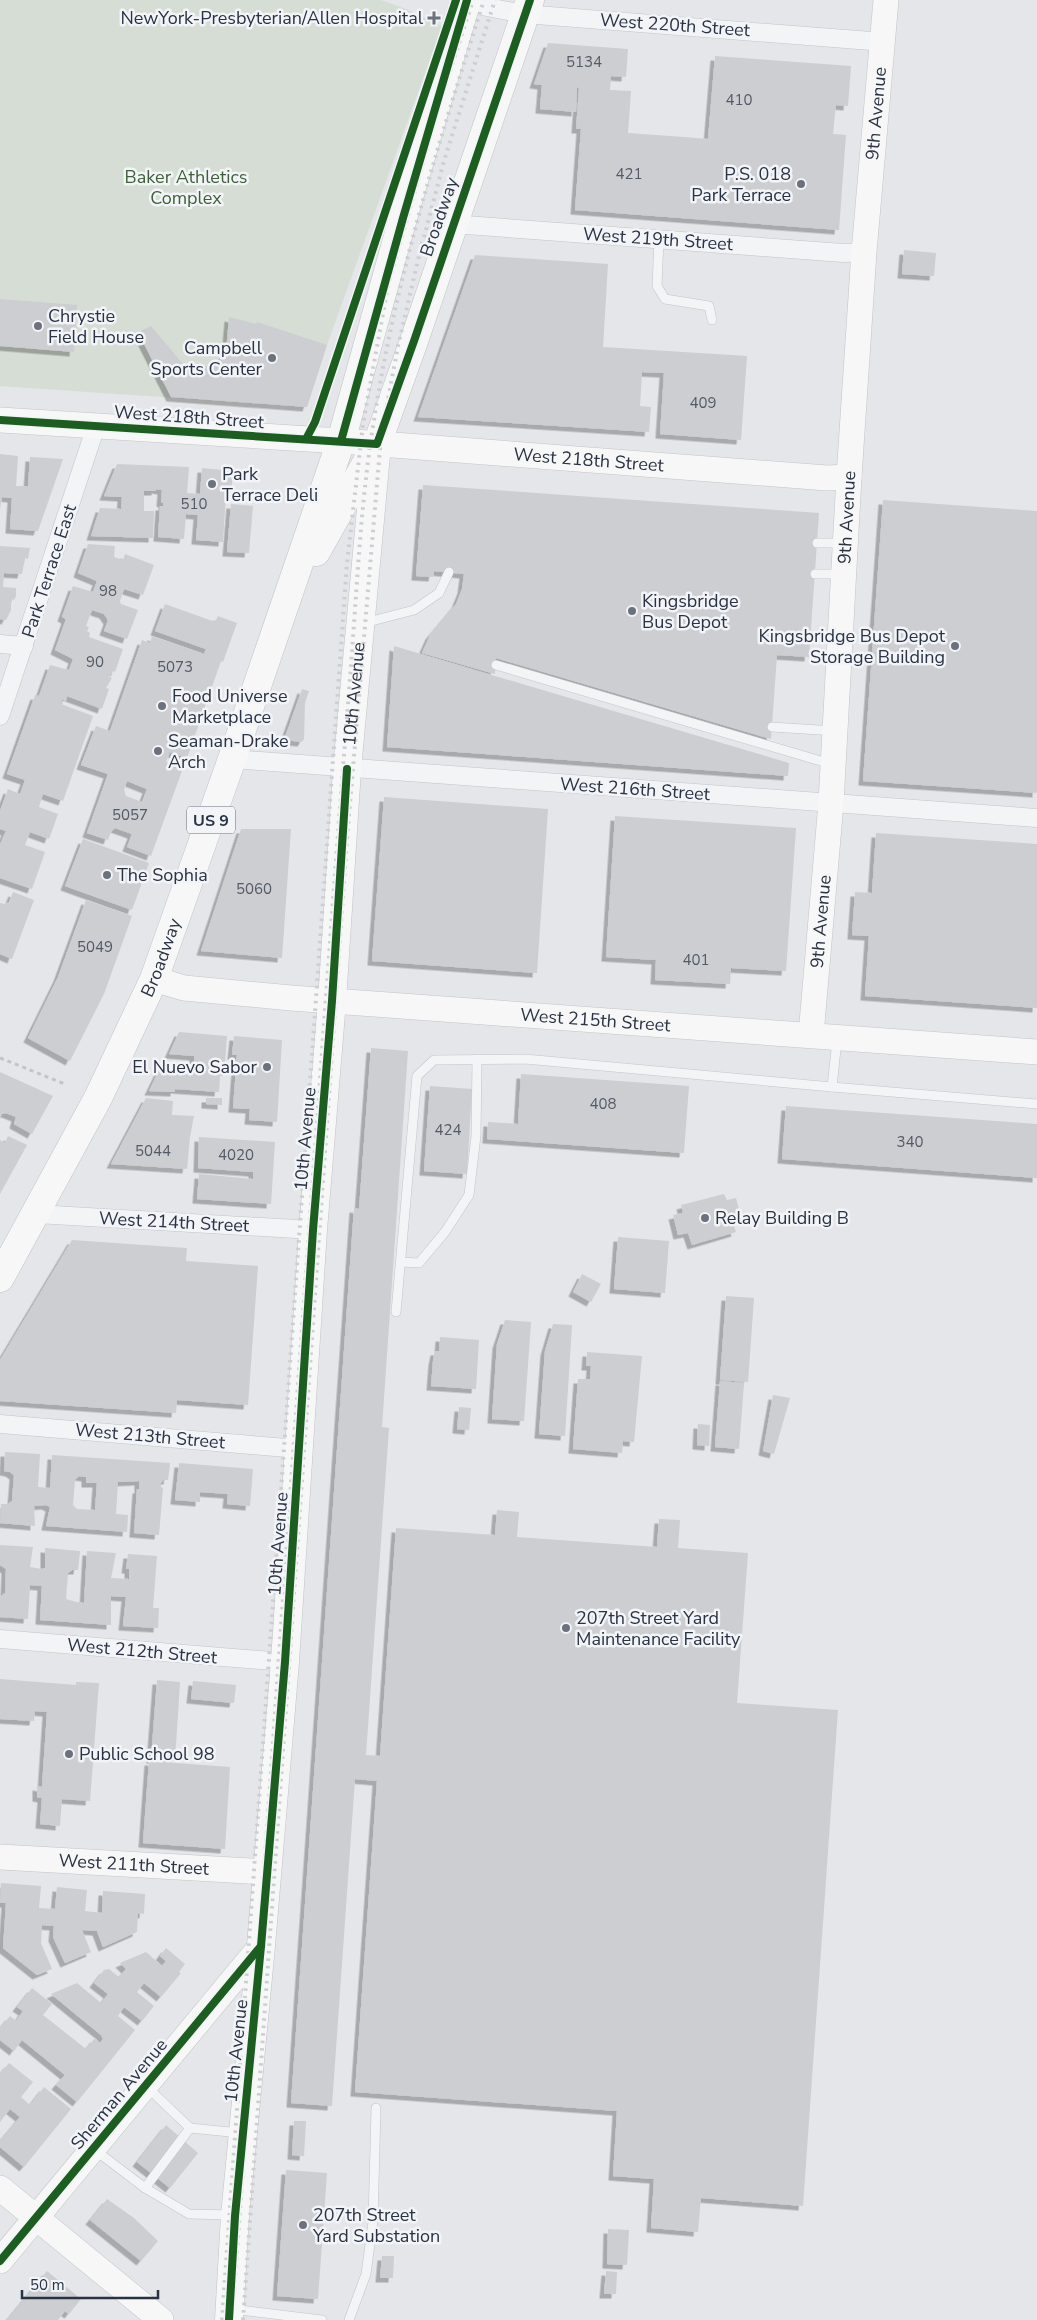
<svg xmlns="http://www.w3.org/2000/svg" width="1037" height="2320" font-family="'Nunito Sans',sans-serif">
	<defs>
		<filter id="shadow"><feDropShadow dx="-4.5" dy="4.5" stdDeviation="0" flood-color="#0004"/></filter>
	</defs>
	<rect width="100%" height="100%" fill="#e4e6e9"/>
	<path fill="#d5ddd4" d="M0,0h381l25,9 36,17 -115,319 -20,62 -307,-21z"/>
	<g fill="#ccced1" fill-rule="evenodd" filter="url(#shadow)">
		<path d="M548,43l80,6 -2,28 -15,-1 -1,14 21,1 -3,42 56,4 24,2 7,-83 136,10 -3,40 -12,-1 -3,29 13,1 -7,95 -264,-20 6,-81h-5l3,-41 -2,-1 -1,25 -36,-3 2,-24 -8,-1z"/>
		<path d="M904,250l32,3 -2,23 -32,-2z"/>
		<path d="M475,255l133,9 -5,83 144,9 -6,84 -81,-6 4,-61 -22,-1 -2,34 11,1 -2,25 -231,-15z"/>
		<path d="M0,299l77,6 -3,47 -74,-6z"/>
		<path d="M229,317l27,7 1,-2 70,23 -20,62 -136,-10 -33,-65 13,-6 32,38 31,3 12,-15z"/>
		<path d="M0,454l18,2 -2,30h12l2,-29 33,2 -25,72 -28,-2 2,-31 -10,-1 -2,12z"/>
		<path d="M117,464l72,3 -2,26 13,1 2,-26 31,3 -2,24h-5l-3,47 -27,-2 2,-25 -12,-1 -2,25 -26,-2 2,-31h3v-3l-2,-1 1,-12 -6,-1v2h-12v20h10l-1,27 -62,-2 9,-28 21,1 1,-12 -18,-1z"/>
		<path d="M423,485l396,28 -10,144 -32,-2 -6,84 -275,-81 -1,16 -73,-21 8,-18 26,-31 6,-15 2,-15 -30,-3 -1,6 -17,-1z"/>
		<path d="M883,500l154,11v282l-174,-12z"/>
		<path d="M231,504l22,2 -4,47 -22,-1z"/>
		<path d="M88,544l27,2 -1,11 9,3 2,-6 29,11 -11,30 -19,-6 -4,12 1,3 17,6 -11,29 -23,-8 4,-11 -4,-6 -12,-4 -6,16 3,1 -2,4 3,2 -1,4 34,12 -8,23 -3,-1 -3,6 3,1 -6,10 3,1 -7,20 -35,-13 -1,5 -4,-2 -1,5 32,12 -30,85 -20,-7 -4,13 19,7 -9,25 -19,-7 -5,13 20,7 -13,37 -32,-11v-34l6,-13 -6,-2v-18l8,-22 12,5 5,-14 -18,-6 28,-79 4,1 11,-31 19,5 4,-11 -18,-9 11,-31 -4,-2 11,-31 20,6 4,-11 -19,-8z"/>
		<path d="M0,546l30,2 -2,11 -3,-1 -3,16 -18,-1 -1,14 13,1v8l-2,4 -3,-1v11l-5,10 -6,-1z"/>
		<path d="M165,604l50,18 3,-6 19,7 -14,39 -2,-1 -34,97 -17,-6 -4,10 17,6 -32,88 -24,-9 5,-13 -17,-6 -4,4 -3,8 -21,-7 21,-59 -27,-9 15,-39 14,5 32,-91 8,3 2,-7 52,18 2,-5 -51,-18zM127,781l20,8 -5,13 -16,-6 -2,-6z"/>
		<path d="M394,646l395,117 -1,13 -401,-29z"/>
		<path d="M302,689l7,2 -4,12 -1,36 -2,3 -18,-2z"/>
		<path d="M384,797l164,12 -11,164 -165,-12z"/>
		<path d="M615,816l181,12 -10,143 -55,-3 -1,16 -75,-4 1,-20 -50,-3z"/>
		<path d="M241,829h50l-9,129 -81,-7z"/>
		<path d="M876,833l161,11v164l-172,-12 4,-60 -17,-1 3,-43 17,1z"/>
		<path d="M83,839l66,24 -17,47 -67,-24z"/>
		<path d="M13,892l21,8 -22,59 -12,-5v-51l5,1 4,-2z"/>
		<path d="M86,900l46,16 -28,78 -34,67 -42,-23 30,-61z"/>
		<path d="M179,1032l48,4 -2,26h-4l-1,4h4l-1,10h-3l-1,16 -44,-3v3l-26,-1 13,-27 32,2v-10l-25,-2z"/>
		<path d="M234,1036l48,4 -5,82 -28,-2 1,-11 -17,-1 4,-53h-5z"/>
		<path d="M371,1048l37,3 -26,376 7,1 -23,327 14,1 16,-228 99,7 2,-25 22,2 -2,25 140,10 2,-28 21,1 -2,28 70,5 -11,150 101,7 -35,496 -102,-8 -3,34 -47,-4 3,-49 -41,-3 4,-65 -262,-19 22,-311 -22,-2 -23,327 -41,-3 63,-895 5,1z"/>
		<path d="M0,1072l53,24 -21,38 -18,-10 2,-7 -10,-4 -4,1 -2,4z"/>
		<path d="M521,1074l168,12 -5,67 -197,-14 1,-17 30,2z"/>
		<path d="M430,1086l42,3 -5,85 -43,-3z"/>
		<path d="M146,1098l27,3 -1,14 22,1 -4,21 -3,32 -76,-5z"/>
		<path d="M206,1098h16v7l-16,-1z"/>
		<path d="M786,1106l251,18v54l-255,-19z"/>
		<path d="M8,1136l19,9 -27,49v-54l5,3z"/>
		<path d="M199,1137l76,5 -4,62 -74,-5 2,-25 54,5v-7l-55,-4z"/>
		<path d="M724,1194l3,6 9,-2 5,19 -9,3 4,12 -44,13 -4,-12 -10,2 -5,-20 10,-2 -2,-8z"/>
		<path d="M618,1237l51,4 -4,52 -51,-4z"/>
		<path d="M72,1240l115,8 -1,13 72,5 -10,139 -71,-5 -1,13 -176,-12v-41z"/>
		<path d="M582,1274l19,10 -10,18 -18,-10z"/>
		<path d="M726,1296l28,2 -6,84 -28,-2z"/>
		<path d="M505,1320l26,2 -7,99 -32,-2 5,-75z"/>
		<path d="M553,1324l19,1 -7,111 -26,-2 6,-83z"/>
		<path d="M440,1337l39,3 -3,49 -45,-3 2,-25 2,-10h4z"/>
		<path d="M587,1352l55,4 -8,86 -11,-1 -1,12 -49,-4 5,-70h12l1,-13h-5z"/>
		<path d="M720,1381l24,2 -5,66 -24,-2z"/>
		<path d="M773,1395l17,3 -16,56 -11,-3z"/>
		<path d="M459,1407l12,1 -2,22 -12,-1z"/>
		<path d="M698,1424l12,1 -1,21 -12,-1z"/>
		<path d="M5,1452l35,2 -2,33 12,1 2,-33 118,8 -2,17h-5l-2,3v4l2,1 -4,47 -25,-2 3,-44h2v-8l-21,1 -2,32 12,1 -1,17 -81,-6 4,-19 -4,-2 -12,1 1,20 -35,-3 1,-19h7l4,-3 2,-26 -4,-3 -6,-1zM79,1476l7,1v6h11l-2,27 -18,-1 -4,-4 2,-25z"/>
		<path d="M179,1463l74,6 -3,37 -23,-2 1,-10 -28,-2v10l-25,-2z"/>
		<path d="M0,1545l33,2 -3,20 12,2 3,-1v-20l35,3 -2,19h-6l-4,3 -2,26 10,3 8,1 3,-52 29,2 -5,25 18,1v-10h-3l2,-15 29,2 -4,52h6l-1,20 -35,-2 3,-29 -15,-1v29l-71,-5 2,-34 -12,-1 -2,34 -28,-2v-20l5,-4 1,-24 -6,-4z"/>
		<path d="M0,1679l76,6v-3l23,1 -9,118 -28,-2 -2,27 -20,-2 2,-26 -5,-1v-11l5,1 5,-75 -12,-1 -1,10 -34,-2z"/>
		<path d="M157,1680l23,2 -5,79 -24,-2z"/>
		<path d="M193,1681l43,4 -2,18 -43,-4z"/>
		<path d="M149,1761l81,6 -5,82 -82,-6z"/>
		<path d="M1,1883l40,3 -2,22 16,1 2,-22 30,3 -2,21 17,2 1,-22 42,3 -1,20 -6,-1 -1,19 -34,15 -6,-16 -15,-1 9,22 -26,11 -12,-26 1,-11 -12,-1 -1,18 11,26 -15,6 -34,-27 3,-45h-6z"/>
		<path d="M166,1948l19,16 -6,8 2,1 -20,24 -17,-14 -7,9 17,14 -12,15 -18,-14 -6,9 17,14 -58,72 -21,-17 9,-10 -43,-35 -8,11 -14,-11v-12l10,-12 6,5 7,-10 -6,-4 15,-19 20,16 -9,11 43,34 9,-11 5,5 3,-4 -2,-4 -50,-41 26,-11 24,20 7,-9 -14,-11 10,-13 5,-1 10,8 7,-8 -6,-6 26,-11 16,14 4,-5 -6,-5z"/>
		<path d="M9,2063l24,19 -12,15 9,8 14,-18 27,22 -47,58 -24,-20v-6l20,-24 -10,-8 -10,13v-48z"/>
		<path d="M294,2121h12l-2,35 -12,-1z"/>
		<path d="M166,2125l32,28 -28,35 -33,-26z"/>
		<path d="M286,2170l41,3 -9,126 -41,-3z"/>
		<path d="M107,2199l27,19 24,23 -17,20 -51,-41z"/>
		<path d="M608,2229l21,1 -2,35 -20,-1z"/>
		<path d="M382,2256h12l-1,22h-13z"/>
		<path d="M47,2271l34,28 -12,15 -4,-3 -7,9h-51z"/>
		<path d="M606,2271l11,1 -1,22h-12z"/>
	</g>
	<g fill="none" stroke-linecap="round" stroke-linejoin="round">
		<defs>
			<g id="lane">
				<path d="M659,239l-2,47 8,13 44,7 3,14"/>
				<path d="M817,543h28"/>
				<path d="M815,574h28"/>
				<path d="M364,623l50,-13 25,-17 10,-21"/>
				<path d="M496,665l335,99"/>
				<path d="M772,727l63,4"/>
				<path d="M832,1087l205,17"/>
				<path d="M401,1262l18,1 26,-31 24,-37 7,-59 1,-77"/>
				<path d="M396,1312l21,-236 17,-16 91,-1 307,28 5,-47"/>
				<path d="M147,2087l43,41 50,5"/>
				<path d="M95,2150l50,38 44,26 43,1"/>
				<path d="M145,2188l45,-60"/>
				<path d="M232,2309l90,11"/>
				<path d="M349,2320l17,-46 7,-52 3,-114"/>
			</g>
			<g id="street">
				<path d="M466,3l58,11 360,28"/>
				<path d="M452,224l391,29 21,-1"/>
				<path d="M0,644l24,2"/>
				<path d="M0,716l96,-290"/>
				<path d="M232,759l805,59"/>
				<path d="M36,1214l277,16"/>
				<path d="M0,1424l299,25"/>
				<path d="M0,1639l285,23"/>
			</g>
			<g id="secondary">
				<path id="s1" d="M0,420l341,21 486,37 22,-1"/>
				<path id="s2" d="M154,979l30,9 107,10 746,54"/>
				<path id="s3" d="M811,1035l20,-232 18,-326 15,-225 22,-252"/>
				<path id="s4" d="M0,1857l267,15"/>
				<path d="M0,2188l161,132"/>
				<path d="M0,2261l261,-315"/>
			</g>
			<g id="primary">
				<path d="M316,552l61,-108 37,-103 116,-341"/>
				<path id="s5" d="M0,1278l98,-180 56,-119 78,-220 109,-318 62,-223 64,-218"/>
				<path id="s6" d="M229,2320l6,-104 26,-270 24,-284 28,-432 19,-229 15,-232 30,-325"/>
			</g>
		</defs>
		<use href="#lane" stroke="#c2c4c7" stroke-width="10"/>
		<use href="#street" stroke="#c2c4c7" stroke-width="19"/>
		<use href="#secondary" stroke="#c2c4c7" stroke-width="26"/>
		<use href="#primary" stroke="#c0c3c7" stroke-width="29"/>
		<path stroke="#c3c4c9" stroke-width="3" stroke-dasharray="4 4" stroke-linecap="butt" d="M0,1058l65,26"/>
		<use href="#lane" stroke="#f3f4f6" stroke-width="9"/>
		<use href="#street" stroke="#f3f4f6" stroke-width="18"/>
		<use href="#secondary" stroke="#f7f7f7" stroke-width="25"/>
		<use href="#primary" stroke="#f7f7f7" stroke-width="28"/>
		<g stroke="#ccced1" stroke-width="4" stroke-dasharray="2.5 5" stroke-linecap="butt">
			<path d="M222,2320l125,-1757 16,-139 25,-138 52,-184 33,-102"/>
			<path d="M232,2320c29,-395 55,-790 84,-1185 11,-152 22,-305 34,-457 7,-86 10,-173 24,-258 22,-144 66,-281 110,-420"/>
			<path d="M243,2320l104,-1481 34,-402 17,-91 20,-86 26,-99 51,-161"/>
		</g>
		<defs>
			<g id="cycleway">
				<path d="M0,420l377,24 37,-103 116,-341"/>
				<path d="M306,439l9,-17 141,-422"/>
				<path d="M341,441l62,-223 64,-218"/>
				<path d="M0,2261l261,-315"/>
				<path d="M229,2320l6,-104 26,-270 24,-284 28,-432 19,-229 15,-232"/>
			</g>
		</defs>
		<use href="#cycleway" stroke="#f2f4f8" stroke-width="11"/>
		<use href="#cycleway" stroke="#1b5e20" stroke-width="8"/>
	</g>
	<g fill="#6b727d" stroke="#f2f4f8" stroke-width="2">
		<path d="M431.5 10.5h5v5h5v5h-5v5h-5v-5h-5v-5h5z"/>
		<circle cx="801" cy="184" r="5"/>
		<circle cx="38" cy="326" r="5"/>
		<circle cx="272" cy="358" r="5"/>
		<circle cx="212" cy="484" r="5"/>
		<circle cx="632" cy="611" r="5"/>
		<circle cx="955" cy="646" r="5"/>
		<circle cx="162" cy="706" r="5"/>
		<circle cx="158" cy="751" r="5"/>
		<circle cx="107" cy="875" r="5"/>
		<circle cx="267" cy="1067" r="5"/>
		<circle cx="705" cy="1218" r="5"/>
		<circle cx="566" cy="1628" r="5"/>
		<circle cx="69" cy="1754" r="5"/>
		<circle cx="303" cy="2225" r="5"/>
	</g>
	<g text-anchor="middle" stroke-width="5" stroke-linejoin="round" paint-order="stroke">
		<g font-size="15" fill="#535a67">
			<text x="584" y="67">5134</text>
			<text x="739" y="105">410</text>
			<text x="629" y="179">421</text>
			<text x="703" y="408">409</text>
			<text x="194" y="509">510</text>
			<text x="108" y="596">98</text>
			<text x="95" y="667">90</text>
			<text x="175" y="672">5073</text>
			<text x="130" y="820">5057</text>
			<text x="254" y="894">5060</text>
			<text x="95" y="952">5049</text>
			<text x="696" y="965">401</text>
			<text x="603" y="1109">408</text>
			<text x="448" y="1135">424</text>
			<text x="910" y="1147">340</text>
			<text x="153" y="1156">5044</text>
			<text x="236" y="1160">4020</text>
		</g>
		<rect fill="#f2f4f8" stroke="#666d79" stroke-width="1" x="187" y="806.5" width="48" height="27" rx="4"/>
		<g font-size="16" font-weight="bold" fill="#2a3343">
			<text x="211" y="826">US 9</text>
		</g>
		<g font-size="18" fill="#2a3343" stroke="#f2f4f8" text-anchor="start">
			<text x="423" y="24" text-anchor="end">NewYork-Presbyterian/Allen Hospital</text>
			<text x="791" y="180" text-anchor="end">P.S. 018<tspan x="791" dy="21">Park Terrace</tspan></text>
			<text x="48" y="322">Chrystie<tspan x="48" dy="21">Field House</tspan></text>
			<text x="262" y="354" text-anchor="end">Campbell<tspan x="262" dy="21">Sports Center</tspan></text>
			<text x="222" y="480">Park<tspan x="222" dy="21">Terrace Deli</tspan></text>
			<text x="642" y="607">Kingsbridge<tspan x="642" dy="21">Bus Depot</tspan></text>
			<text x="945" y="642" text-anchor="end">Kingsbridge Bus Depot<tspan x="945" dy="21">Storage Building</tspan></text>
			<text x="172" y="702">Food Universe<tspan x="172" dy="21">Marketplace</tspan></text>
			<text x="168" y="747">Seaman-Drake<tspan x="168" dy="21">Arch</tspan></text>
			<text x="117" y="881">The Sophia</text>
			<text x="257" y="1073" text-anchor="end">El Nuevo Sabor</text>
			<text x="715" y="1224">Relay Building B</text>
			<text x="576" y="1624">207th Street Yard<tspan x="576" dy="21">Maintenance Facility</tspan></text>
			<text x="79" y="1760">Public School 98</text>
			<text x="313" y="2221">207th Street<tspan x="313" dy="21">Yard Substation</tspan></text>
		</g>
		<g font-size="18" fill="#2a3343" stroke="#f2f4f8">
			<text transform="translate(675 25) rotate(4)" y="6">West 220th Street</text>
			<text dy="6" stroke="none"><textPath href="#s3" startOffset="924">9th Avenue</textPath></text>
			<text transform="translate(439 217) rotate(-71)" y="6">Broadway</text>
			<text transform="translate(658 239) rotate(4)" y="6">West 219th Street</text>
			<text transform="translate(189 417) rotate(4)" y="6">West 218th Street</text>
			<text dy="6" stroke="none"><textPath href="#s1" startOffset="590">West 218th Street</textPath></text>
			<text dy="6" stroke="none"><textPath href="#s3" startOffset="519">9th Avenue</textPath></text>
			<text transform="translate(49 571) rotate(-72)" y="6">Park Terrace East</text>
			<text dy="6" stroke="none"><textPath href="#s6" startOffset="1631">10th Avenue</textPath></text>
			<text transform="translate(635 789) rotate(4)" y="6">West 216th Street</text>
			<text dy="6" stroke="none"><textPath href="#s3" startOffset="114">9th Avenue</textPath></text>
			<text dy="6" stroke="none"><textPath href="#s5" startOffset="359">Broadway</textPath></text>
			<text dy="6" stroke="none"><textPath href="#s2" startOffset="444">West 215th Street</textPath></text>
			<text transform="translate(305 1139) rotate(-85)" y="6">10th Avenue</text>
			<text transform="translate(174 1222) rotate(3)" y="6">West 214th Street</text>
			<text transform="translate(150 1436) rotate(5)" y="6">West 213th Street</text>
			<text transform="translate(278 1544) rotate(-86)" y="6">10th Avenue</text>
			<text transform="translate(142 1651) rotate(5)" y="6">West 212th Street</text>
			<text dy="6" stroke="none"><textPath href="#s4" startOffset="134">West 211th Street</textPath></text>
			<text transform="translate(236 2051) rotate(-84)" y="6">10th Avenue</text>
			<text transform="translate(119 2094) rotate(-50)" y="6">Sherman Avenue</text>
		</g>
		<g font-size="18" fill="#3e5f37" stroke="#f2f4f8">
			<text x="186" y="183">Baker Athletics<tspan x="186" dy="21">Complex</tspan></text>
		</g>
	</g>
	<path d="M22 2290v8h136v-8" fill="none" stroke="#2a3343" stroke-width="2.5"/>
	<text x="30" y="2290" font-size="15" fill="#2a3343" stroke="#f2f4f8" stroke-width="4" paint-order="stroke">50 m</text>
</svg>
